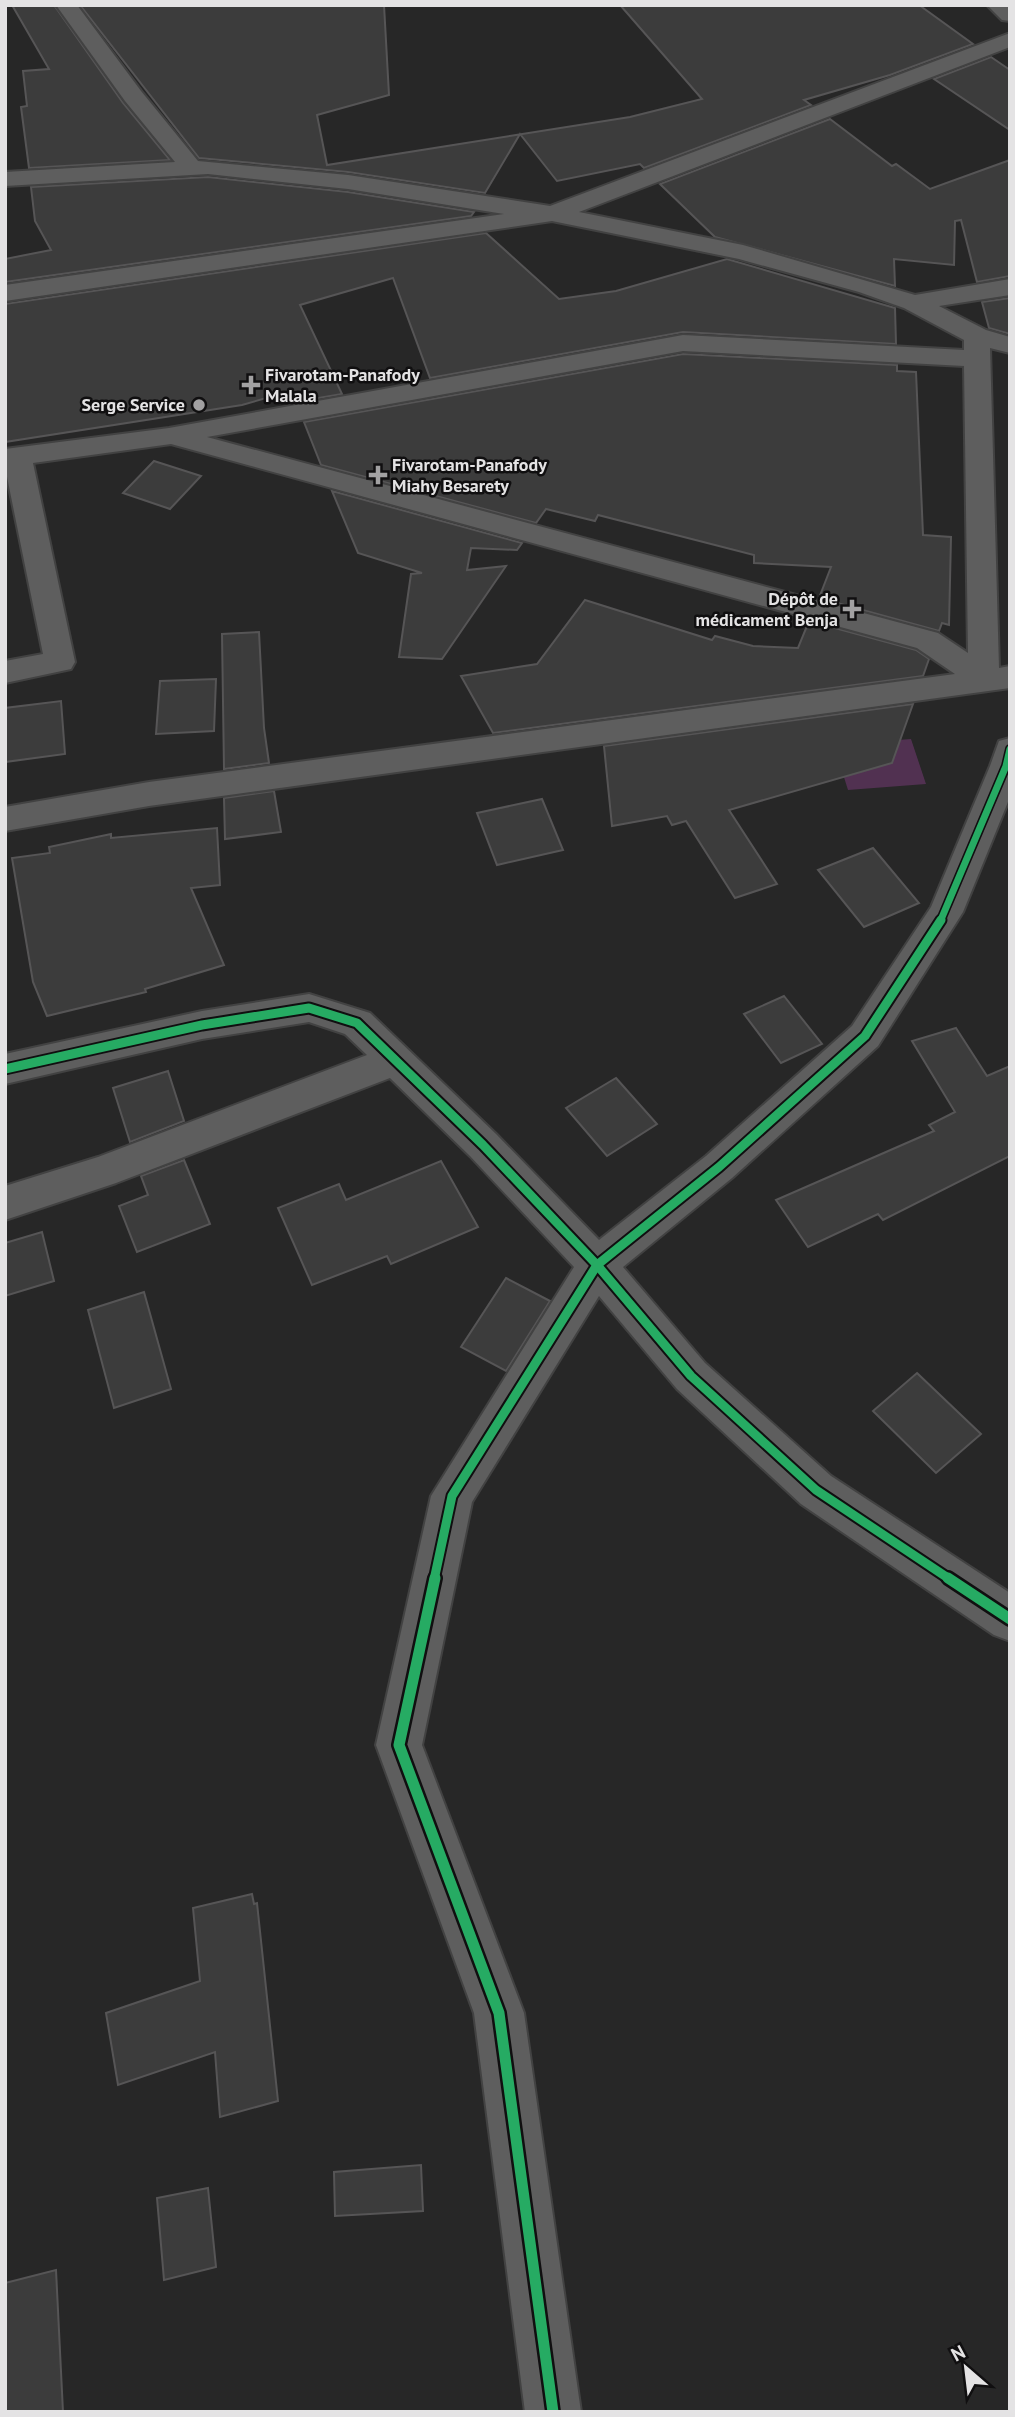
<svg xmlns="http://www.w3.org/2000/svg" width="1015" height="2417" font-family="'PT Sans',sans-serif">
	<rect width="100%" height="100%" fill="#272727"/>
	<path fill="#513151" d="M911,739l15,45 -78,6 -14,-45z"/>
	<g fill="#3c3c3c" stroke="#565556" stroke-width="2">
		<path d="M12,5h42l69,98 47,57 -141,8 -8,-61 6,-1 -4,-35 26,-2z"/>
		<path d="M80,5h304l5,90 -72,20 10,50 303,-48 72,-18 -82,-94h299l54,39 -83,31 -86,25 7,5 -167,63 -4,-4 -83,17 -37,-47 -35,59 -137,-21 -149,-14z"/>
		<path d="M991,57l19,13v60l-76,-51z"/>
		<path d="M830,119l62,47 4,-2 34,25 80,-29v116l-33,6 -16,-62 -6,1 -1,44 -60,-6 1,27 -180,-49 -55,-53z"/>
		<path d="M208,177l140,15 126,20 -3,4 -466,66v-23l46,-9 -16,-29 -4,-34z"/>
		<path d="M486,233l73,66 57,-8 111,-32 168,49 1,36 -213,-12 -253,46 -37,-100 -93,27 42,89 -47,8 -5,-11 -48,14 -237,37v-138z"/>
		<path d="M1010,298v36l-21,-6 -7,-26z"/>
		<path d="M683,354l214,11v6l19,1 7,163 28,2 -2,88 -7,-2 -3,8 -120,-33 12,-31 -77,-4v-8l-156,-40 -3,6 -49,-12 -10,14 -215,-58 -17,-43z"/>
		<path d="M154,461l47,15 -31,33 -47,-16z"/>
		<path d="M332,491l190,52 -5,7 -46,-2 -4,22 39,-4 -64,93 -43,-2 12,-83 11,-1 -64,-20z"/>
		<path d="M585,600l127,40 3,-4 38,10 45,2 11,-27 107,29 13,9 -6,17 -430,57 -32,-57 76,-12z"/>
		<path d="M259,632l5,96 5,35 -45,6 -2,-135z"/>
		<path d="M216,679l-2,52 -58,3 4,-53z"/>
		<path d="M61,701l4,53 -60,8v-54z"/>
		<path d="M913,704l-21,59 -163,47 48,74 -42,14 -49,-77 -14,4 -5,-9 -55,10 -8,-80z"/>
		<path d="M274,791l7,41 -56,7 -1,-41z"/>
		<path d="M542,799l21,51 -66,15 -20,-52z"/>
		<path d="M217,828l3,57 -29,3 33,77 -79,24 1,3 -99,24 -14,-34 -21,-124 38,-5 -1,-6 62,-13v4z"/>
		<path d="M873,848l46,55 -55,24 -46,-57z"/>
		<path d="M784,996l38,48 -41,19 -37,-49z"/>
		<path d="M956,1028l31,48 23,-10v90l-127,64 -5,-6 -70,33 -32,-47 158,-69 -5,-6 26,-13 -43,-71z"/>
		<path d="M168,1071l16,50 -54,21 -17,-54z"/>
		<path d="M616,1078l41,46 -50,32 -41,-48z"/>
		<path d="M184,1160l26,64 -73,28 -18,-46 29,-11 -7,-19z"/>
		<path d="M441,1161l37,66 -87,37 -4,-8 -75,29 -34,-77 61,-24 7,16z"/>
		<path d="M42,1232l12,49 -49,15v-53z"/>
		<path d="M506,1278l44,23 -44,70 -45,-24z"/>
		<path d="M144,1292l27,97 -57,19 -26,-98z"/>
		<path d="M917,1373l64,61 -45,39 -63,-62z"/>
		<path d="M252,1894l2,10 3,-1 21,198 -58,16 -5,-65 -97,33 -12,-72 94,-32 -7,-73z"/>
		<path d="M421,2165l2,46 -88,5 -1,-44z"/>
		<path d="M208,2188l8,79 -52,13 -7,-82z"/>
		<path d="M56,2270l7,142h-58v-129z"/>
	</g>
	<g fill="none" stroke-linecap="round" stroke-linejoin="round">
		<defs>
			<g id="street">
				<path d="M56,5h21l64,86 57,70 150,14 202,31 460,-173v14l-431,165 164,33 172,50 95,-16v16l-71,11 47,24 24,7v16l-20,-5 9,320 11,-2v22l-861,118 -144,25v-24l144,-25 806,-108 -38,-26 -746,-204 -138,19 42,199 -4,7 -66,14v-22l38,-7 -38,-187v-18l164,-21 514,-93 281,15v-10l-60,-32 -45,-16 -120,-33 -187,-38 -547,80v-16l499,-71 -156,-25 -140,-15 -203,12v-14l170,-10 -50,-61zM683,351l281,15 4,287 -30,-20 -731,-196z"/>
				<path d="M987,5h23v16l-8,-1z"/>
				<path d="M1010,738v59l-47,115 -85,134 -146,132 -109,89 82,96 126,113 179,117v48l-16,-6 -193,-131 -124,-115 -78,-93 -127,206 -50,243 102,268 57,399h-56l-51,-399 -98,-268 55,-249 143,-229 -104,-111 -80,-78 -274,105 -111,37v-34l93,-29 269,-102 -22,-21 -36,-12 -107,17 -197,45v-30l197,-43 107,-17 61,19 126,121 103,106 107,-84 146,-130 79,-119 59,-141 9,-25z"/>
			</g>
		</defs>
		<use href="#street" stroke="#424242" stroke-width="4"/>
		<use href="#street" fill="#5e5e5e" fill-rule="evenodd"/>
		<defs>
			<path id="cycleway-far2" d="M940,922l66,-156 4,-17"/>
			<g id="cycleway-far1">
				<path d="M5,1069l197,-44 107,-17 48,15 126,122 114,120 94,111 125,114 135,90"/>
				<path d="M434,1580l18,-84 145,-231 122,-98 146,-131 76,-116"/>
			</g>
			<g id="cycleway">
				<path d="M435,1578l-36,167 100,268 54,399"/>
				<path d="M948,1578l62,41"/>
			</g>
		</defs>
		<use href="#cycleway-far2" stroke="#100f10" stroke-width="10"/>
		<use href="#cycleway-far1" stroke="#100f10" stroke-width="13"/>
		<use href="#cycleway" stroke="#100f10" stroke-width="16"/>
		<use href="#cycleway-far2" stroke="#26ab63" stroke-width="7"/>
		<use href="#cycleway-far1" stroke="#26ab63" stroke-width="9"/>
		<use href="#cycleway" stroke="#26ab63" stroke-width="11"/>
	</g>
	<g fill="#a2a1a2" stroke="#100f10" stroke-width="2.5">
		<path d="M247.5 374.5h7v7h7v7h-7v7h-7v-7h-7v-7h7z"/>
		<circle cx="199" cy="405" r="7"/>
		<path d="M374.5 464.5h7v7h7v7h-7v7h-7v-7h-7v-7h7z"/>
		<path d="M848.5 598.5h7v7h7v7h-7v7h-7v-7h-7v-7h7z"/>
	</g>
	<g text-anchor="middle" stroke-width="5" stroke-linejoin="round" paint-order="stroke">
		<g font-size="18" font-weight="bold" fill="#e4e3e4" stroke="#100f10" text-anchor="start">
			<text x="265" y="381">Fivarotam-Panafody<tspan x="265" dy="21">Malala</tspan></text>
			<text x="185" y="411" text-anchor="end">Serge Service</text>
			<text x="392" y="471">Fivarotam-Panafody<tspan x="392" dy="21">Miahy Besarety</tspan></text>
			<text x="838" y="605" text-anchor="end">Dépôt de<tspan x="838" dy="21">médicament Benja</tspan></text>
		</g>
	</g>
	<rect width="1015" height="2417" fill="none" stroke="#e4e3e4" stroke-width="14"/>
	<g transform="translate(966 2368) rotate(332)" stroke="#100f10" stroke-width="5" paint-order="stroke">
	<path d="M0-5L12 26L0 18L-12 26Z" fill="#e4e3e4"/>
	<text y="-10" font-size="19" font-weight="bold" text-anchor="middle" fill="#e4e3e4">N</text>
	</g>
</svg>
